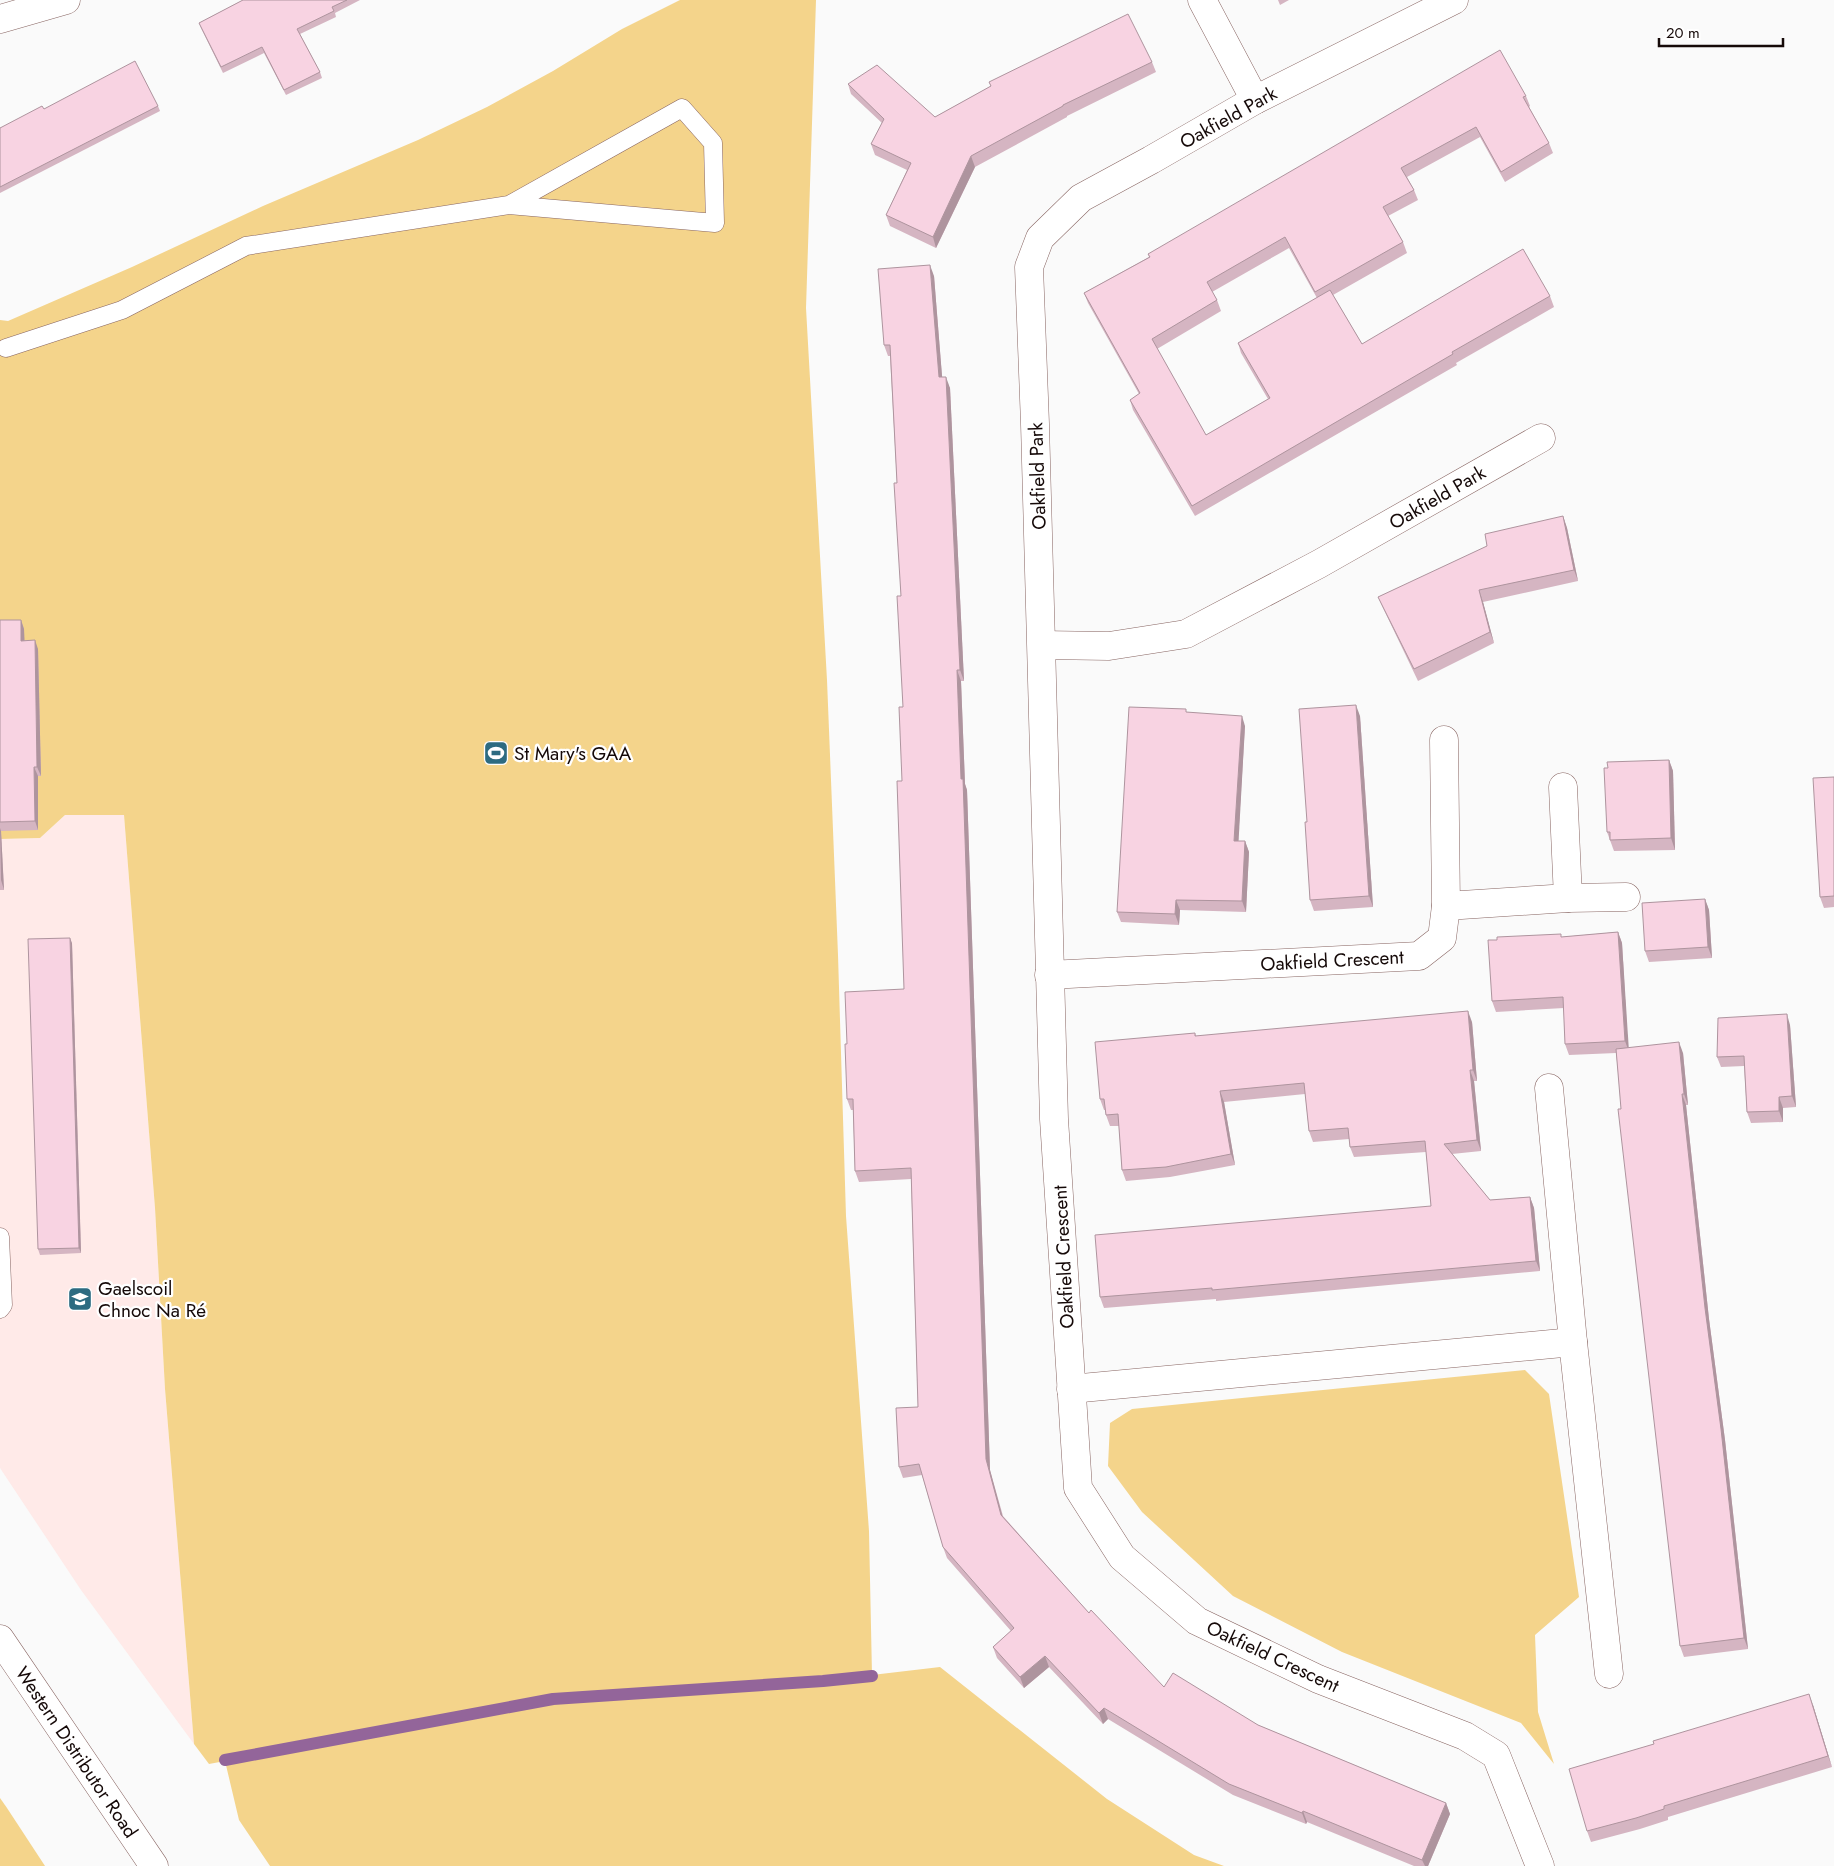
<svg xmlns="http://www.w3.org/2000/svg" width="1834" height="1866" font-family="Jost,sans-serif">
	<rect width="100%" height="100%" fill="#fafafa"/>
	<path fill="#ffeae8" d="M65,815h59l31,393 10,181 29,355 -113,-154 -81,-122v-629l40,-1z"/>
	<g fill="#f4d48b">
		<path d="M680,0h136l-10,308 21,372 11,275 8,261 23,315 3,144 68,-8 167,132 87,56 30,11h-954l-31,-46 -14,-59 -16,3 -15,-20 -29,-355 -10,-181 -31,-393h-59l-25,23 -40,1v-519l8,1 124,-54 131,-61 155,-66 69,-33 66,-36 69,-42z"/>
		<path d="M1525,1370l24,24 30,203 -44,38 3,77 16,52 -33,-41 -179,-71 -109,-56 -91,-84 -34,-46 2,-43 22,-14z"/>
		<path d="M0,1798l7,10 38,58h-45z"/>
	</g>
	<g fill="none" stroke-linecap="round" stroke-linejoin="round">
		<path stroke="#93659a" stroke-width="12" d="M225,1760l328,-61 270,-18 49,-5"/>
		<defs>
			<g id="lane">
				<path d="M6,348l116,-38 124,-64 263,-41 206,18 -2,-80 -31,-35 -173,97"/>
				<path d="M0,1237l3,68 -3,4"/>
			</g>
			<g id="street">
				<path d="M1202,0l53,100"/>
				<path d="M1454,0l-199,100 -104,60 -70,38 -41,40 -11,29 6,157 19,695 24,369 44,69 75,64 121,58 147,57 31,19 44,111"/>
				<path d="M1042,645l67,1 77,-12 133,-70 222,-126"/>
				<path d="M1568,898l58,-1"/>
				<path d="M1446,906l122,-8 -5,-111"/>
				<path d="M1049,975l370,-19 23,-18 4,-32 -2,-166"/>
				<path d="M1549,1088l24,254 36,332"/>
				<path d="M1071,1389l502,-47"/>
			</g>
			<g id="secondary">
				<path d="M0,19l66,-19"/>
				<path d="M0,1639l154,227"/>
			</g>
		</defs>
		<use href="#lane" stroke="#886562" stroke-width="19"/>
		<use href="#street" stroke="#886562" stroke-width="29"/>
		<use href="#secondary" stroke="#886562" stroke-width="29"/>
		<use href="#lane" stroke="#fff" stroke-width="18"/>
		<use href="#street" stroke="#fff" stroke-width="28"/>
		<use href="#secondary" stroke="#fff" stroke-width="28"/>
	</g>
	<g fill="#d5b5c2" fill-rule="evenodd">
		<path d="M243,0h117l-25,13 1,4 -36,17 20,38 2,6 -36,17 -22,-42 -41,20 -22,-45 -2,-5z"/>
		<path d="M1278,0h11l-9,5z"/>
		<path d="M1152,62l4,10 -89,44v1l-92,50 -39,81 -46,-22 -4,-11 21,-45 -32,-15 -4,-11 11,-21 -31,-29 -3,-10 87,33 56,-31 -2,-4z"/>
		<path d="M1526,96l4,10 -1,1 20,36 4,10 -48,29 -25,-45 -73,40 7,13 4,10 -30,16 15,26 4,11 -74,42 29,49 188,-48 4,11 -98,56 1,2 -262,151 -62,-106 -3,-10 9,-6 -51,-91 -4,-10 65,-36 -1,-3zM1289,248l28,50 -79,45 3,10 27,46 -62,36 -49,-86 64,-38 -4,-11 -5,-8z"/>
		<path d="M158,106l2,5 -160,82v-65l44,-19z"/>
		<path d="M934,276l8,101 8,11 14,293h-3l4,103 2,6 23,680 13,46 86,97 75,74 94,38 188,78 4,11 -22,52h-14l-107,-44 -1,2 -73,-29 -125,-76 -5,5 -54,-57 -25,21 -27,-30 -4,-11 18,-16 -64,-73 -4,-11 -21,-72 -19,3 -4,-11 19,-60 -7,-228 -52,3 -4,-11 -2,-61h-2l-4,-11v-55l57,-55 -2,-208 1,-74 -2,-111 -4,-113 -7,-127h-2l-4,-11z"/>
		<path d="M1563,516l4,12 11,53 -95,21 11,41 -76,38 -35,-73 -5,-11z"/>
		<path d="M0,620h21l3,9v11l14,9 3,127h-3v54l-37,1 3,59h-4z"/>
		<path d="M1187,712l58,14 -7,115h7l4,11 -3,60 -66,-2 -1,15 -58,-3 -4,-10z"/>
		<path d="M1360,716l13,191 -59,4 -4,-11 -3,-78z"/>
		<path d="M1669,760l4,11 2,79 -61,1 -7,-19z"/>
		<path d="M1834,777v130l-10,1 -4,-11z"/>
		<path d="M1705,899l4,11 3,48 -63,4 -4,-11z"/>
		<path d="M1618,932l4,11 6,105 55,5 5,52h-2l23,214 16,121 23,209 -64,8 -4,-11 -64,-593 -47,2 -4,-11 -1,-36 -68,4 -4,-11 70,-64z"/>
		<path d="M72,943l9,310 -41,2 -2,-6z"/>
		<path d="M1472,1022l5,59h-3l7,70 -29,3 38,46 40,-3 4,11 6,63 -324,30v-2l-112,9 -4,-11 331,-91 -5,-54 -72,5 -4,-10 -1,-8 -36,3 -4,-11 -4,-37 -81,8 11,63 -65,12 -44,4 -4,-11 -3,-44h-9l-4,-11 -1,-5h-1l-4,-11 95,-66 1,3z"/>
		<path d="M1790,1025l6,82 -13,1v14l-32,1 -4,-11 -3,-46 -23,1 -4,-10z"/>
		<path d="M1813,1705l19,62 -164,50v3l-28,9 -49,13 -4,-11z"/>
	</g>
	<g fill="#ae949e">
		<path d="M971,156l4,11 -39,81 -3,-11z"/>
		<path d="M930,265l4,11 9,112 -4,-11z"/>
		<path d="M946,377l4,11 14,293 -4,-11z"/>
		<path d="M1563,516l4,12 11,53 -4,-11z"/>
		<path d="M1479,590l4,12 11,41 -4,-11z"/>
		<path d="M21,620l3,9 1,21 -4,-9z"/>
		<path d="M35,640l3,9 3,127 -4,-9z"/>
		<path d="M957,670l4,11 4,103 2,6 23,680 15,56 -4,-11 -15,-56z"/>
		<path d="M1356,705l4,11 13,191 -4,-11z"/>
		<path d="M1242,716l3,10 -7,125 -4,-10z"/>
		<path d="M1669,760l4,11 2,79 -4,-12z"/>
		<path d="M34,767l4,9v54l-3,-9z"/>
		<path d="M0,828l1,3 3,59 -3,-10z"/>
		<path d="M1245,841l4,11 -3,60 -4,-11z"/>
		<path d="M1705,899l4,11 3,48 -4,-11z"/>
		<path d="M1176,900l4,10 -1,15 -4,-11z"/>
		<path d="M1618,932l4,11 7,109 -4,-11z"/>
		<path d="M70,938l2,5 9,310 -2,-5z"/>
		<path d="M1468,1011l4,11 5,59 -4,-11z"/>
		<path d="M1787,1014l3,11 6,82 -4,-11z"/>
		<path d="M1679,1042l4,11 5,52 -4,-11z"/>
		<path d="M1470,1070l4,11 7,70 -4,-11z"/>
		<path d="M1220,1091l4,11 11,63 -4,-11z"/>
		<path d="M1682,1094l4,11 23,214 16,121 23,209 -4,-11 -39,-330z"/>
		<path d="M1779,1097l4,11v14l-4,-11z"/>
		<path d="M1530,1197l4,11 6,63 -4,-10z"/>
		<path d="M1045,1656l4,11 -25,21 -4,-11z"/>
		<path d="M1809,1694l4,11 19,62 -4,-11z"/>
		<path d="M1104,1708l4,11 -5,5 -4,-11z"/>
		<path d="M1446,1803l4,11 -22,52h-3l-3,-6z"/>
		<path d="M1303,1811l4,11 -1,2 -4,-11z"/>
	</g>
	<g fill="#f8d3e2" stroke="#ae949e">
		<path d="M243,0h104l-15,7 2,4 -37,18 23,43 -36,18 -22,-43 -41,20 -22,-44z"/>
		<path d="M1128,14l24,48 -89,43v1l-92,50 -38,81 -47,-22 25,-52 -40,-19 13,-25 -36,-35 29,-19 58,52 56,-31 -2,-4z"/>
		<path d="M1500,50l26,46 -3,1 26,46 -48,29 -25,-45 -75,41 13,22 -31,17 20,35 -88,50 -30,-55 -78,45 10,18 -65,39 54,96 64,-37 -32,-55 92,-53 32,54 161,-95 27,47 -98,56 1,2 -261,152 -62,-106 10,-7 -56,-100 66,-36 -2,-3z"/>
		<path d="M135,61l23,45 -158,81v-59l42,-22 2,3z"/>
		<path d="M930,265l9,112h7l14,293h-3l4,109h2l23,680 15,56 88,98 2,-3 73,77 9,-14 85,52 188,78 -24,57 -119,-49 -1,2 -73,-29 -125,-76 -5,5 -54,-57 -25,21 -27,-30 21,-19 -71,-81 -24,-83 -20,3 -3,-59 22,-1 -7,-239 -56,3 -2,-72h-6l-2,-55h2l-2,-52 59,-3 -7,-208h5l-3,-74h4l-6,-111h4l-7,-113h3l-7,-138h-6l-6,-76z"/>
		<path d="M1563,516l11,54 -95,20 11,42 -76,37 -36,-72 109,-51 -2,-12z"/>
		<path d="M0,620h21v21l14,-1 2,127h-3l1,54 -35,1z"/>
		<path d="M1356,705l13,191 -59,4 -5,-78h2l-8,-113z"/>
		<path d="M1129,707l57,2v3l56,4 -8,125h11l-3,60 -66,-1 -1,14 -58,-2z"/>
		<path d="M1669,760l2,78 -61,2v-8h-3l-3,-64h4l-1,-6z"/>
		<path d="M1834,777v119l-14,1 -7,-119z"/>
		<path d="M1705,899l3,48 -63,4 -3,-48z"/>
		<path d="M1618,932l7,109 -60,3 -2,-47 -71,4 -4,-61h9v-3l64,-3v3z"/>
		<path d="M70,938l9,310 -41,1 -10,-310z"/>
		<path d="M1468,1011l5,59h-3l7,70 -33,4 46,56 40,-3 6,64 -324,29v-2l-112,9 -5,-62 336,-29 -6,-65 -75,6 -2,-19 -39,3 -5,-48 -84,8 11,63 -65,13 -44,3 -4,-56 -12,1 -2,-16h-4l-5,-57 100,-9v3z"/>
		<path d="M1787,1014l5,82 -13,1v14l-32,1 -3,-56 -27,1 1,-39z"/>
		<path d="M1679,1042l5,52h-2l23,214 16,121 23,209 -64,8 -62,-537h3l-5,-60z"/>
		<path d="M1809,1694l19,62 -164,50v3l-28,9 -49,13 -18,-62 85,-25 -1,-3z"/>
	</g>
	<defs>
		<symbol id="stadium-square" viewBox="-11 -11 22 22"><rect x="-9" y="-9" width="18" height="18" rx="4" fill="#2d6b81" stroke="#fff"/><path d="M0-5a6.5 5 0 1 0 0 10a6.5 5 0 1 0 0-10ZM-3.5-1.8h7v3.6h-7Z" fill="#fff"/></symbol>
		<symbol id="school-square" viewBox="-11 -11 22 22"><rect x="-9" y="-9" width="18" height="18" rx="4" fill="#2d6b81" stroke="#fff"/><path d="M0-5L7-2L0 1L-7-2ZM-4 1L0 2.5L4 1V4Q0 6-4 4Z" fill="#fff"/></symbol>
	</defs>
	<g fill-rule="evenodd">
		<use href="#stadium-square" x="482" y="739" width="28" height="28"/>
		<use href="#school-square" x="66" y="1285" width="28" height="28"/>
	</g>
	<g text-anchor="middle" stroke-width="4.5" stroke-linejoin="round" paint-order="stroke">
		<g font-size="19" fill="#150908" stroke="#fff">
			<text transform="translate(1228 117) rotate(-29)" y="7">Oakfield Park</text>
			<text transform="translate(1037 476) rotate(-92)" y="7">Oakfield Park</text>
			<text transform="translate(1437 497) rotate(-30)" y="7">Oakfield Park</text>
			<text transform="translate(1332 960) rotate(-3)" y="7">Oakfield Crescent</text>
			<text transform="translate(1063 1257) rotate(-93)" y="7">Oakfield Crescent</text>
			<text transform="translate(1273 1656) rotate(25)" y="7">Oakfield Crescent</text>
			<text transform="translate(77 1752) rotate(56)" y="7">Western Distributor Road</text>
		</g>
		<g font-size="19" fill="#150908" stroke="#fff" text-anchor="start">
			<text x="514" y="760">St Mary's GAA</text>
			<text x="98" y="1295">Gaelscoil<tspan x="98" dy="22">Chnoc Na Ré</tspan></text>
		</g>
	</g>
	<path d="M1659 38v8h124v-8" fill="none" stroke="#150908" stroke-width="2.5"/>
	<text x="1666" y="38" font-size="15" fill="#150908" stroke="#ffffff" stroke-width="4" paint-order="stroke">20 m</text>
</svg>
